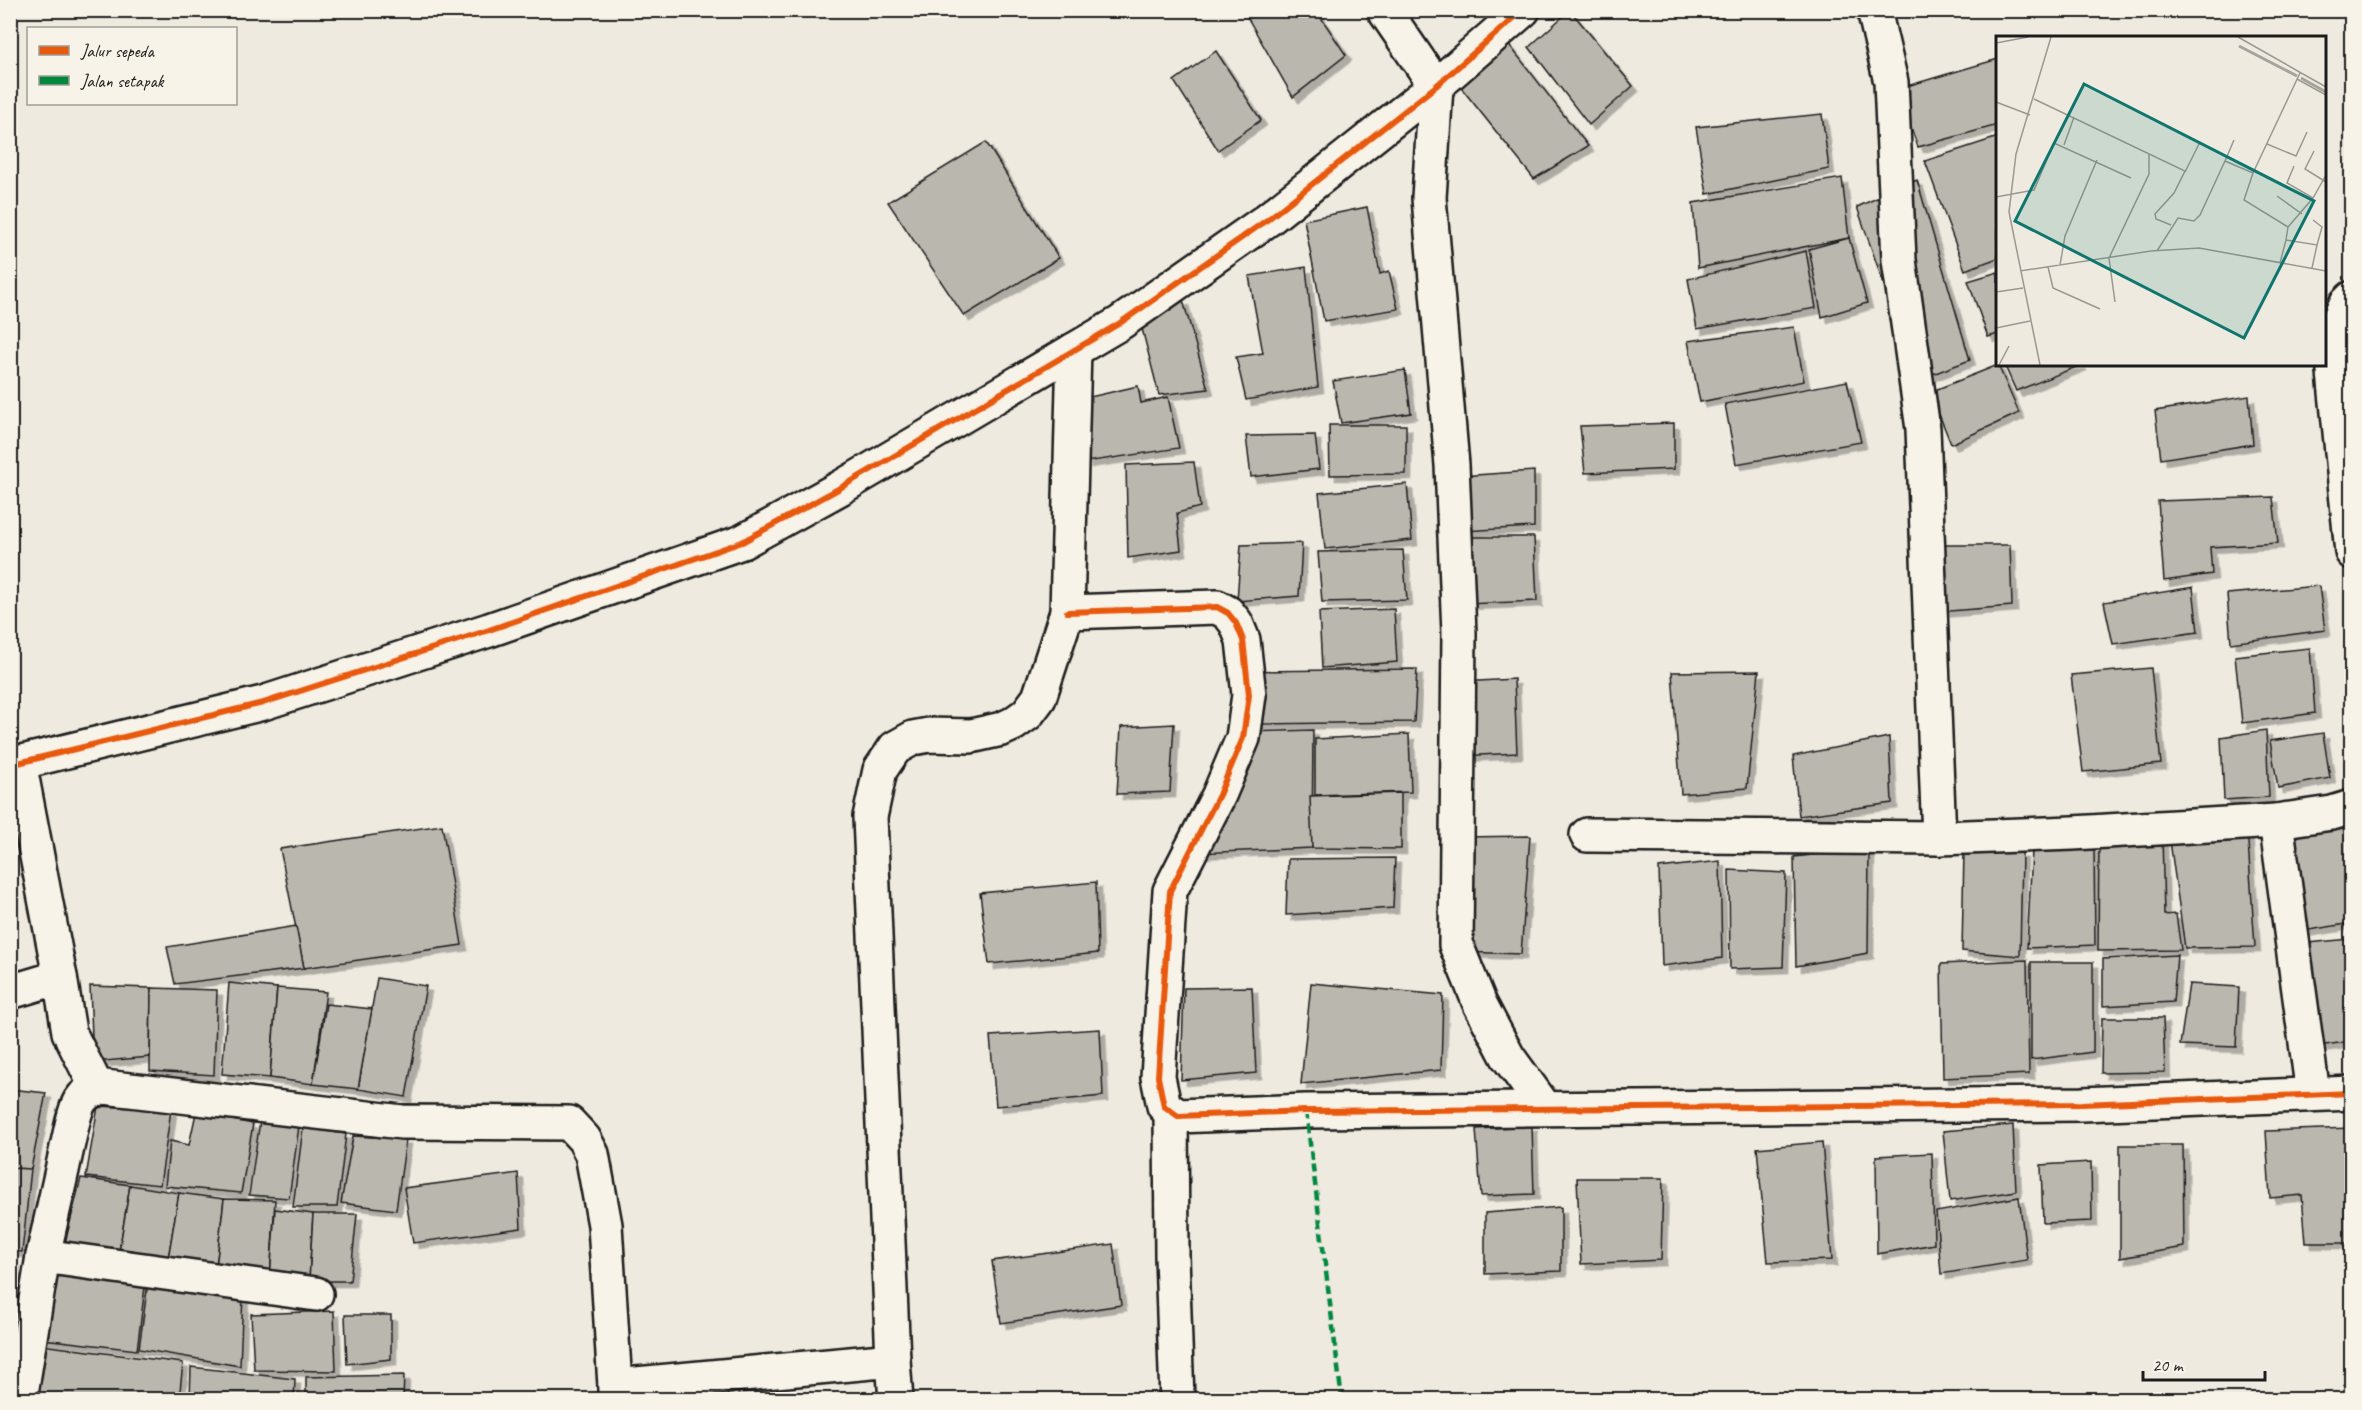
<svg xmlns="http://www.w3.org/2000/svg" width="2362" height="1410" font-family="Caveat,sans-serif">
	<defs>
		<filter id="shadow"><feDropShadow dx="5.5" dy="5.5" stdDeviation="0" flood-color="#0004"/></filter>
	</defs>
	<rect width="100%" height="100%" fill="#eeeae0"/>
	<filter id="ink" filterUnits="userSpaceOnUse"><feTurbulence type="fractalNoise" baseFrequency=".0167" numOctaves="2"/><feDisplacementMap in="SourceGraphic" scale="12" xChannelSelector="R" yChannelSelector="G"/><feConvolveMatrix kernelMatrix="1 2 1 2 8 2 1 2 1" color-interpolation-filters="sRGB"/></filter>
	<g filter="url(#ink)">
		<g fill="#bab7af" stroke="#1c1c1c" stroke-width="1.5" filter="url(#shadow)">
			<path d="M1252,10h64l30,45 -53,42 -47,-82z"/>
			<path d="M1570,10l63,76 -44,39 -60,-78z"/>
			<path d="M1507,42l81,104 -54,33 -75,-94z"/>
			<path d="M1216,51l45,69 -43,30 -44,-69z"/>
			<path d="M1998,59v66l-80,22 -21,-58z"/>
			<path d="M1822,114l7,55 -122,25 -11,-67z"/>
			<path d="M1998,137v121l-33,12 -40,-109z"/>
			<path d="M986,142l73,116 -95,58 -76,-114z"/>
			<path d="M1842,178l7,60 -151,30 -5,-65z"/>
			<path d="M1917,180l53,180 -53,20 -60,-173z"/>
			<path d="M1367,207l13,67 9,-3 9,38 -74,12 -20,-101z"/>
			<path d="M1849,238l18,65 -45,14 -13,-68z"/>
			<path d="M1806,251l10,57 -119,21 -9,-50z"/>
			<path d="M1306,267l12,120 -72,13 -10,-43 27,-4 -14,-77z"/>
			<path d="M1998,272v62l-10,3 -20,-56z"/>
			<path d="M1183,300l25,89 -49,6 -20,-78z"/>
			<path d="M1794,327l10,54 -104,21 -12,-61z"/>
			<path d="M2004,364h76l1,1 -65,26z"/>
			<path d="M1998,365l21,48 -68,31 -21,-52z"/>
			<path d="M1405,370l6,43 -70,10 -8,-42z"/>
			<path d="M1847,381l14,61 -125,22 -11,-60z"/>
			<path d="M1138,386l3,17 27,-6 11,51 -93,14 -9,-62z"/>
			<path d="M2249,396l4,48 -92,15 -6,-48z"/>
			<path d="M1674,423v46l-89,4 -5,-47z"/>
			<path d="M1329,425h77v49l-76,1z"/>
			<path d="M1315,435l4,34 -68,8 -5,-41z"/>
			<path d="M1194,462l6,45 -23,6 4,37 -53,8 -2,-93z"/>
			<path d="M1534,471v56l-71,4 -2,-55z"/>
			<path d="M1407,484l5,56 -87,9 -6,-56z"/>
			<path d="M2273,497l5,46 -68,4 2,27 -48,7 -6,-80z"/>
			<path d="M1461,537h73l3,64 -72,3z"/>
			<path d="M1302,543l-3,53 -62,5 4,-56z"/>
			<path d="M1937,545h73l2,61 -75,6z"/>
			<path d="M1403,550l4,50 -85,2 -4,-50z"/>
			<path d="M2319,586l6,44 -94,13 -4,-49z"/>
			<path d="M2193,587l5,45 -85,12 -9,-42z"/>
			<path d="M1394,609l3,53 -75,6 -3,-56z"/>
			<path d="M2310,648l5,65 -73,10 -7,-67z"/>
			<path d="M2151,668l10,96 -78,8 -12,-97z"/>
			<path d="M1417,669l-3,53 -166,2 -1,-53z"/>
			<path d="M1759,671l-12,117 -66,6 -9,-122z"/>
			<path d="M1514,679l3,74 -56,3v-74z"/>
			<path d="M1174,724l-4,68 -53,2 4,-67z"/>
			<path d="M1313,730l-1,118 -116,5 13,-33 17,-1 20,-87z"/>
			<path d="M2266,730l3,67 -45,3 -3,-63z"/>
			<path d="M2323,733l7,45 -52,10 -8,-47z"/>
			<path d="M1409,734l2,58 -96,3v-56z"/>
			<path d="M1889,737l3,66 -93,13 -6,-60z"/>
			<path d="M1401,793v56l-89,-1 -2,-52z"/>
			<path d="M2350,815l2,108 -55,9 -13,-104z"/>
			<path d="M442,825l20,120 -158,23 -24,-119z"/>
			<path d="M2247,827l8,120 -70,1 -16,-114z"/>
			<path d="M2162,835l2,80 12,-1 5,36 -83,1 1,-111z"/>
			<path d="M1530,836l-9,118 -60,-2 2,-115z"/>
			<path d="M2094,847l1,98 -68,3 5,-98z"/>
			<path d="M1869,849l-1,104 -72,13 -2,-109z"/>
			<path d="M1964,851l58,2 -2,103 -58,-5z"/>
			<path d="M1395,858l-2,50 -107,7 2,-56z"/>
			<path d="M1720,861l2,97 -60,8 -3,-98z"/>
			<path d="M1729,870l57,3 -3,94 -53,2z"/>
			<path d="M1096,882l2,71 -109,11 -9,-71z"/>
			<path d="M296,926l8,42 -129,16 -8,-37z"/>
			<path d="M2350,939l2,102 -40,6 -15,-103z"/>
			<path d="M2177,955l-4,47 -70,4v-47z"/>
			<path d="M2027,960l2,114 -86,4 -2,-114z"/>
			<path d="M2031,962h62v90l-62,8z"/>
			<path d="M377,978l49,8 -20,111 -48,-8z"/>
			<path d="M229,983l48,5 -7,90 -48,-4z"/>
			<path d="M1311,983l132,12 -2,75 -140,14z"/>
			<path d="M2189,984l50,3 -3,60 -56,-2z"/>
			<path d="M90,986l61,2 -1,69 -57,5z"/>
			<path d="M1252,987l4,86 -75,7 3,-92z"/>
			<path d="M151,988l66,2 -3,85 -64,-4z"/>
			<path d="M277,988l49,4 -13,92 -43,-6z"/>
			<path d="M326,1004l46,5 -14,80 -45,-5z"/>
			<path d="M2102,1018h61l2,54 -64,1z"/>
			<path d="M1100,1029l3,67 -107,10 -6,-70z"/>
			<path d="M10,1089l36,4 -15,76 -21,-1z"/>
			<path d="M98,1106l73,4 -11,75 -74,-8z"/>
			<path d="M196,1113l57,11 -12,69 -76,-7 5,-45 19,4z"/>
			<path d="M260,1121l39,5 -10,72 -40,-3z"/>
			<path d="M2013,1125l3,66 -66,10 -7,-70z"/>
			<path d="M1532,1126l2,68 -53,2 -5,-67z"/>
			<path d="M303,1128l43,6 -9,73h-44z"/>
			<path d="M2352,1128v115h-46l-4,-48 -32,3 -4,-67z"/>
			<path d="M353,1136l53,3 -10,71 -55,-7z"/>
			<path d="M1822,1142l10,118 -64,2 -11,-114z"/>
			<path d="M2120,1145h63l1,102 -64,11z"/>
			<path d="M1932,1153l2,91 -57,10 -1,-98z"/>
			<path d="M2091,1162l1,59 -49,2 -2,-58z"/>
			<path d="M10,1168l21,1 -9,83 -12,-1z"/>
			<path d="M518,1173l3,55 -108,15 -9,-55z"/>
			<path d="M81,1178l49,7 -11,67 -54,-9z"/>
			<path d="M1577,1178h86l-2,82 -80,4z"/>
			<path d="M130,1185l49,8 -11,66 -49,-7z"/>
			<path d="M179,1193l45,6 -8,69 -48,-9z"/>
			<path d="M2019,1197l8,63 -86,14 -5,-62z"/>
			<path d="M224,1199l51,1 -5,79 -54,-11z"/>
			<path d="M1561,1207v64l-76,3v-61z"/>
			<path d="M275,1209l38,5 -4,67 -39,-2z"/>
			<path d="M313,1214h44l-7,67h-41z"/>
			<path d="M1113,1244l8,61 -120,18 -9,-62z"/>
			<path d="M10,1267l9,1 -9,62z"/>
			<path d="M51,1268l95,11 -9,71 -94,-11z"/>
			<path d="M148,1283l95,11 -3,72 -101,-17z"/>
			<path d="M334,1311l2,60 -82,-1 -3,-56z"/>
			<path d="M345,1315h46v44l-44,5z"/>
			<path d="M41,1345l142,18 -4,37h-140z"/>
			<path d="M191,1367l104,12 -1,21h-104z"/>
			<path d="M404,1375l-1,25h-97v-23z"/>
			<path d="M727,1387l1,13h-80v-5z"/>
		</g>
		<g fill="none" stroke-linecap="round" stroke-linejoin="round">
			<defs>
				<g id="minor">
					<path d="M1384,10l52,76 -7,112 23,267 7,168 -3,312 24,59 28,53 37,51"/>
					<path d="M1874,10l17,72 8,178 24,169 16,409"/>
					<path d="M2352,298l-6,6 -11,24 -1,44 18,180"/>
					<path d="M1067,612l150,-5 11,6 8,10 7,17 6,55 -6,43 -24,57 -49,96 -12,186 6,29 14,10 128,-5 776,-7 270,-11"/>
					<path d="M19,762l41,215"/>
					<path d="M10,765l253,-62 226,-73 253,-88 98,-54 280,-165 147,-103 169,-134 87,-76"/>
					<path d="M2276,821l37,273"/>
					<path d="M1587,835l352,3 134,-5 203,-12 56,-8 20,-6"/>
					<path d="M10,992l50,-15 9,55 27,54"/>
					<path d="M1171,1112l1,144 5,144"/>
					<path d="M43,1256l273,38"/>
					<path d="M893,1360l-23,-543 10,-47 15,-22 18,-10 16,-3 42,1 31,-7 11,-5 14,-10 12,-16 28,-86 7,-262"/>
					<path d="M20,1400l23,-144 29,-131c4,-15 6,-31 24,-35v-4l306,36 167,1 15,16 8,15 13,71 10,161"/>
					<path d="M615,1400v-14l278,-26 3,40"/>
				</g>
			</defs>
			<use href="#minor" stroke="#1c1c1c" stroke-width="38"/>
			<use href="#minor" stroke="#f7f3e8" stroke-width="33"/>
			<path stroke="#00873e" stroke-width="4.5" stroke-dasharray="9 4.5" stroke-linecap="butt" d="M1306,1111l36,289"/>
			<defs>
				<g id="cycleway">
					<path d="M1067,612l150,-5 11,6 8,10 7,17 6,55 -6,43 -24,57 -49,96 -12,186 6,29 14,10 128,-5 776,-7 270,-11"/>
					<path d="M10,765l253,-62 226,-73 253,-88 98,-54 280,-165 147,-103 169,-134 87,-76"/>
				</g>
			</defs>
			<use href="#cycleway" stroke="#f7f3e8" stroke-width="10"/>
			<use href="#cycleway" stroke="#e8590c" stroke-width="6"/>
		</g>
	</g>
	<g transform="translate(1996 36)">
		<rect width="330" height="330" fill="#eeeae0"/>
		<path fill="none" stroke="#a6a39d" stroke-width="3" d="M243,10l58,30M305,42l25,14"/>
		<path fill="none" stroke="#9a9892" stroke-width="1.5" d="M242,1l88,50M0,7l32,-6M301,43l29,16M38,63l151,72 -11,22 -19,21 1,5 15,6M0,66l34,13M238,104l-9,21 28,12 47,-100M271,108l29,12 11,-24M68,109l10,-28M318,115l-9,18 21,13M298,130l-7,17 26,15M189,136l15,-30M257,137l-9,27 44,27 25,-29 13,-23M281,160l25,18M0,161l38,-7 20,-47 77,35M292,191l-2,13 31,5 5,-18 -9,-7M161,215l21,-33 16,3 6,-6 25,-54M284,227l6,-23M64,229l5,-29 32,-76M52,231l5,21 47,21M316,232l5,-23M24,235l131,-20 48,-3 127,23M0,256l27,-4M119,266l-6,-44 40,-84v-20M0,292l34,-7M3,329l10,-19M44,329l-31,-153 7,-58 35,-117"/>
		<path fill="#0f766e" fill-opacity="0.15" stroke="#0f766e" stroke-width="3" d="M88,48l230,117 -70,137 -229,-117z"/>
		<rect width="330" height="330" fill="none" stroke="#1c1c1c" stroke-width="3"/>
	</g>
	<rect width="2362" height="1410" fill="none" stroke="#f7f3e8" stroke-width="36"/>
	<rect x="18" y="18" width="2326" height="1374" fill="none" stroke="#1c1c1c" stroke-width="2" filter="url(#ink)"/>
	<rect x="27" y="27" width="210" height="78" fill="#f7f3e8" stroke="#9f9d96" stroke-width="1.5"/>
	<rect x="39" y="46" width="30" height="9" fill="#e8590c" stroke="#9f9d96" stroke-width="1.5"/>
	<text x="81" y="57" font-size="18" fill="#1c1c1c">Jalur sepeda</text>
	<rect x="39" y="76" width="30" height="9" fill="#00873e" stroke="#9f9d96" stroke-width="1.5"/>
	<text x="81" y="87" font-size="18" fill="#1c1c1c">Jalan setapak</text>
	<path d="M2143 1371v9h122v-9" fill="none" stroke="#1c1c1c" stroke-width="3"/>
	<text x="2152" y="1371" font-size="18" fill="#1c1c1c" stroke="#f7f3e8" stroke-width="4.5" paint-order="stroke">20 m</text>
</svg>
